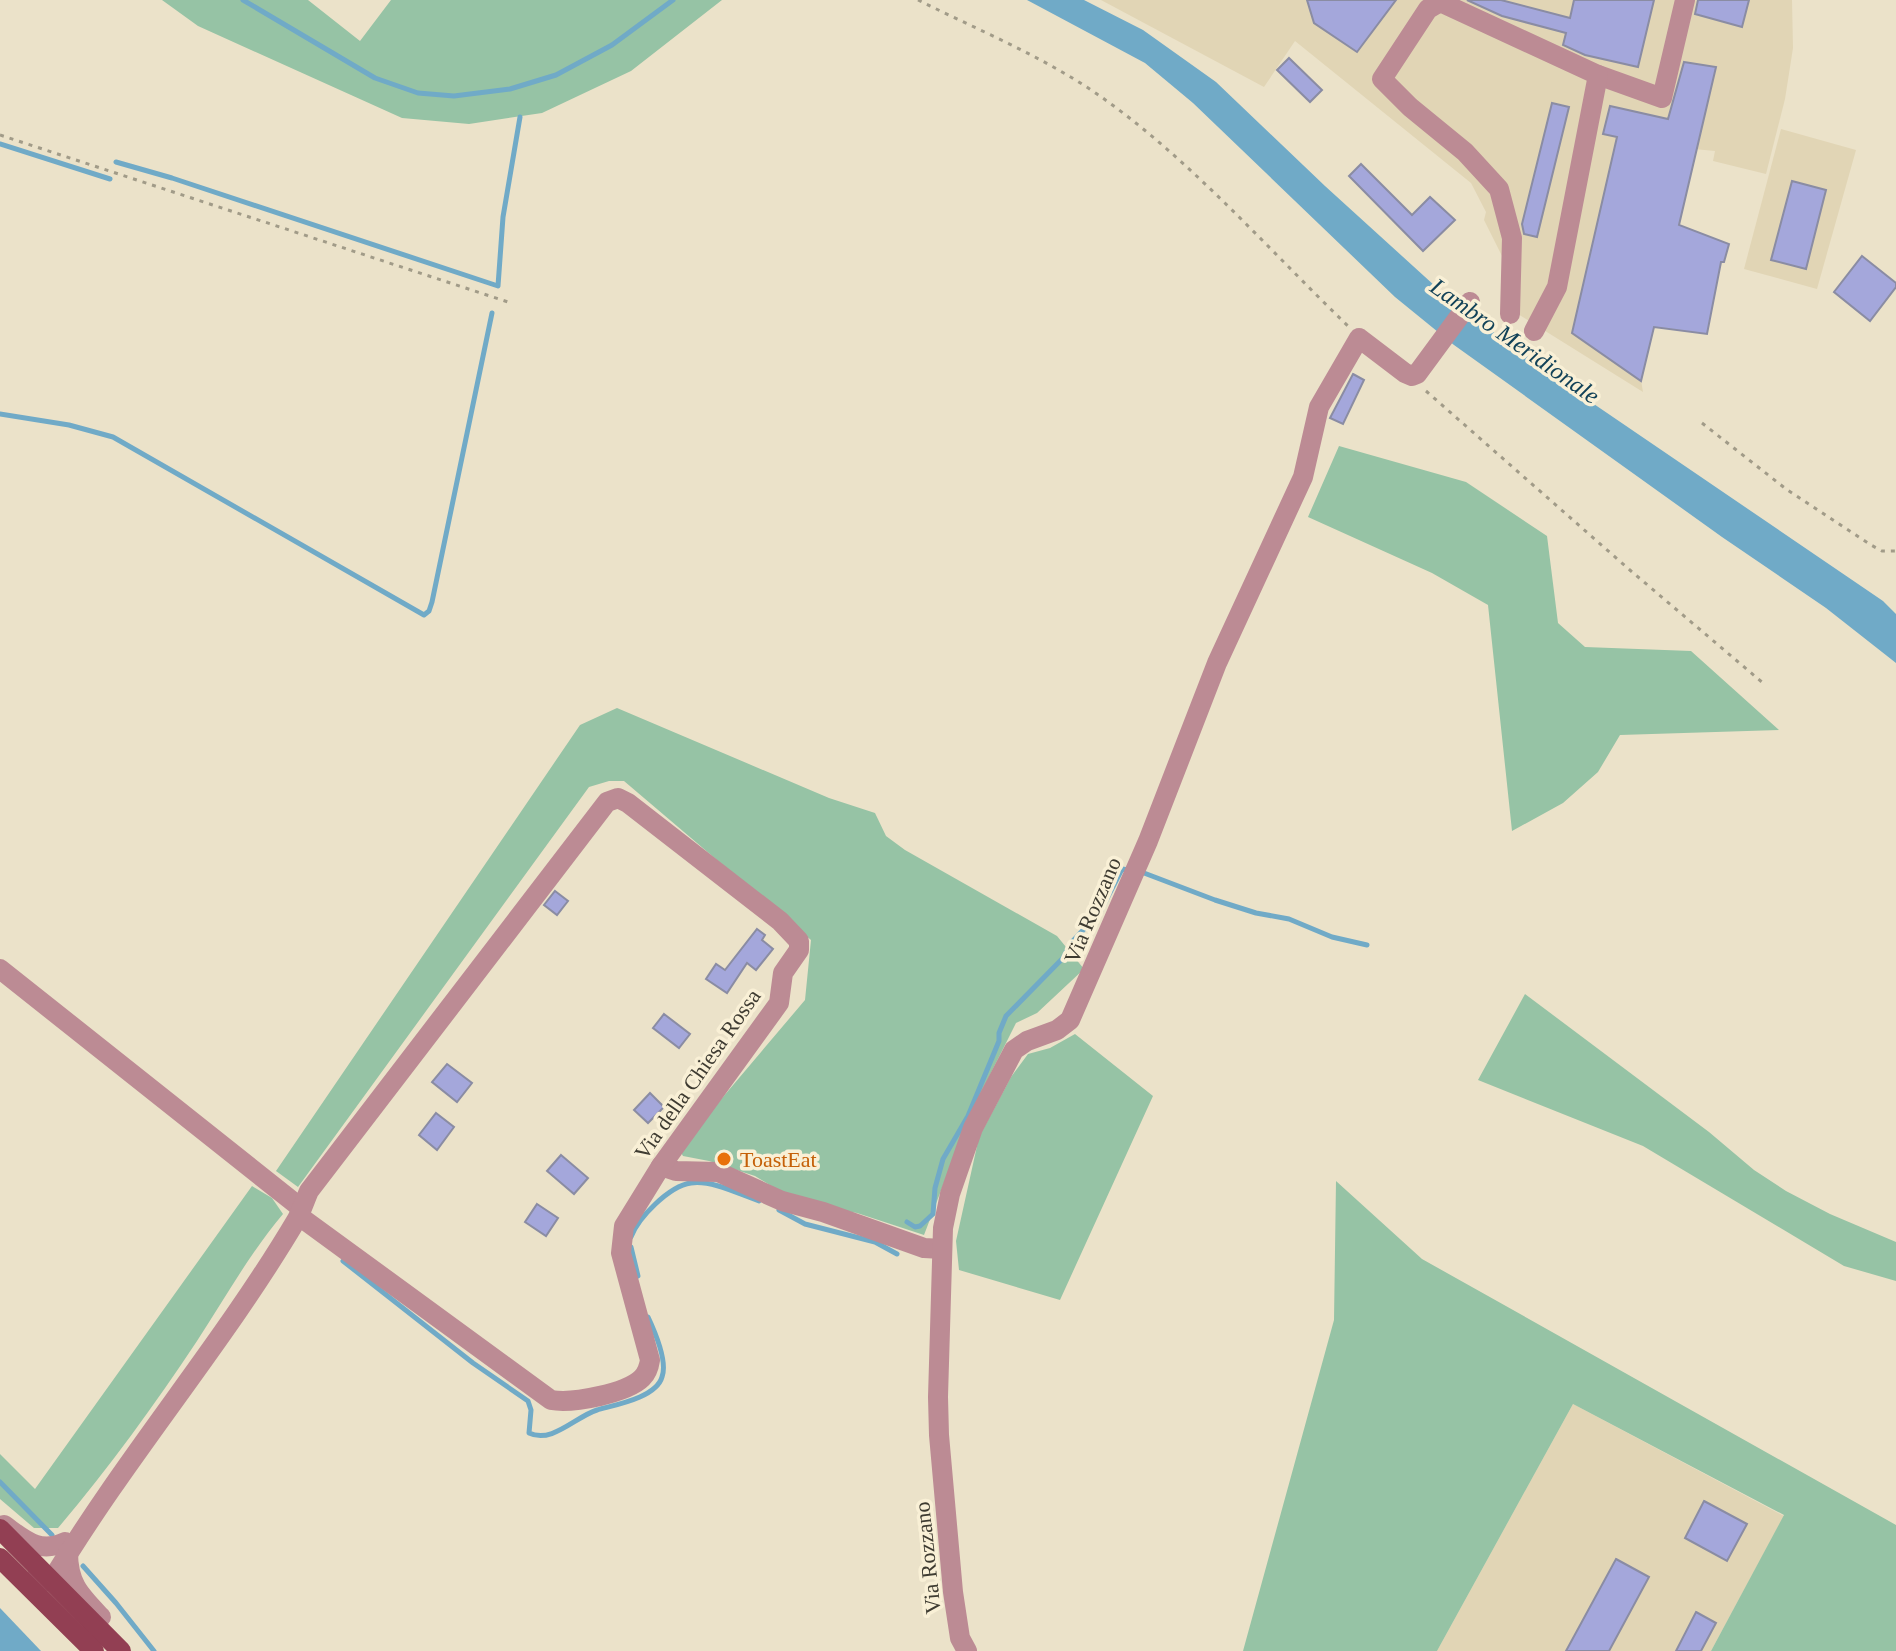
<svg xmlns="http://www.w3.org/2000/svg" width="1896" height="1651" font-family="'Times New Roman',serif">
	<rect width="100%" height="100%" fill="#ebe2c9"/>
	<g fill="#e1d5b5">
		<path d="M1101,0h691l1,48 -8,51 -19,75 -53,-13 2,-10 -52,-5 -22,234 2,12 -130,-81 -5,-43 -24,-48 2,-8 -15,-29 -176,-142 -31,46z"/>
		<path d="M1781,129l75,21 -39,139 -73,-20z"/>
		<path d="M1573,1404l211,112 -73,135h-274z"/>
	</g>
	<g fill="#96c3a5">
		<path d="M162,0h146l52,41 31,-41h331l-91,71 -89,42 -73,11 -67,-6 -204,-92z"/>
		<path d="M1339,446l127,36 81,54 11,87 27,24 106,4 88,79 -159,5 -22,37 -35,31 -51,28 -24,-226 -56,-32 -124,-56z"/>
		<path d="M617,708l212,90 46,15 11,23 19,14 152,86 27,33 -47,44 -21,10 -46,92 -46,120 -67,-22 -59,-11 -43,-26 -46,-15 -26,-5 -4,-7 126,-149 6,-60 -187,-159h-15l-20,6 -291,400 -22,-16 304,-446z"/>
		<path d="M1525,994l184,138 45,38 32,21 44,23 66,28v39l-52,-15 -201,-120 -165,-66z"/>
		<path d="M1075,1034l78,62 -93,204 -101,-30 -3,-29 23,-104 32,-60 17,-23 22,-6z"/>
		<path d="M1336,1181l86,78 474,266v126h-185l73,-136 -211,-111 -136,247h-194l91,-331z"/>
		<path d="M252,1186l20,12 11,16c-33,39 -58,84 -86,127 -43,65 -89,128 -139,187h-24l-34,-29v-45l35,35z"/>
	</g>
	<g fill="#70aac7">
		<path d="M1027,0h57l59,30 73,52 109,104 132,120 131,94 295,201 13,13v49l-70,-55 -104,-71 -268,-192 -59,-48 -202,-194 -48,-40z"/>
		<path d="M0,1608l41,43h-41z"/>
	</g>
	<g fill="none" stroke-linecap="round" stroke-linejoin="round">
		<g stroke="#70aac7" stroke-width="5">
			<path d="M243,0l132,78 43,15 36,3 56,-7 46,-14 56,-30 61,-45"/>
			<path d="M0,144l110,35"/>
			<path d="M116,162l56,16 326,108 5,-69 17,-100"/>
			<path d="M0,414l69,11 44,12 311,178 5,-4 3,-9 60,-289"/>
			<path d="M1144,873l71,27 41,13 33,6 43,18 35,8"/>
			<path d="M779,1210l26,14 70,18 22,12"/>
			<path d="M907,1222l8,5 5,-1 13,-12 2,-26 8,-29 25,-43 31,-75v-8l7,-17 57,-58 8,-15 29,-31 22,-43 7,1"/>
			<path d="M631,1237c7,-19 38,-51 60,-54 21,-3 48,11 68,18"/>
			<path d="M631,1247l7,29"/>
			<path d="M343,1261l130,102 55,38 3,9 -2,23c23,11 46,-16 68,-23 17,-5 59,-12 65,-33 6,-16 -7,-45 -14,-60"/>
			<path d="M0,1482l52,53"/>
			<path d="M83,1566l33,37 38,48"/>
		</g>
	</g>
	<g fill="#a4a7db" stroke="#8a8ca3" stroke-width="2">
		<path d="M1307,0h89l-39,52 -43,-29z"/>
		<path d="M1467,0h34l69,18 4,-18h80l-16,67 -53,-12 -22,-10 3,-12 -64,-17z"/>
		<path d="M1698,0h51l-7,27 -47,-13z"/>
		<path d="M1289,58l33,32 -12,12 -33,-32z"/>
		<path d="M1684,62l32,5 -37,158 50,19 -5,18h-3l-14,72 -53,-7 -13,54 -69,-48 45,-196 -14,-3 7,-28 58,13z"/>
		<path d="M1552,103l17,4 -32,130 -13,-3 -2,-10z"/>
		<path d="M1361,164l51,51 18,-18 25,23 -32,31 -74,-75z"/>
		<path d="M1792,181l34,9 -20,79 -35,-9z"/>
		<path d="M1862,256l34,27v4l-26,34 -36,-29z"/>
		<path d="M1353,374l11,6 -21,44 -13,-6z"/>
		<path d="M555,891l13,10 -11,14 -13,-10z"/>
		<path d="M757,929l8,6 -3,5 11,9 -17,21 -9,-7 -20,30 -21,-14 10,-15 9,6z"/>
		<path d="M664,1014l26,20 -11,14 -26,-20z"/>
		<path d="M447,1064l25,19 -15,19 -25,-20z"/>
		<path d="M650,1093l14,14 -16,16 -14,-13z"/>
		<path d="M436,1113l18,14 -17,23 -18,-15z"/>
		<path d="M561,1155l27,23 -14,16 -27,-23z"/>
		<path d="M537,1204l21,14 -12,18 -21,-14z"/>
		<path d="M1704,1501l43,23 -20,37 -42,-23z"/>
		<path d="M1616,1559l33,18 -40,74h-43z"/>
		<path d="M1696,1612l20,11 -15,28h-25z"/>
	</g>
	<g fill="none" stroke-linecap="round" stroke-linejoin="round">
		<g stroke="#a19b88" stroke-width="3" stroke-dasharray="4 6" stroke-linecap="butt">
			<path d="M918,0c60,30 124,56 179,94 91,63 171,155 251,232"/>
			<path d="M0,135l511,168"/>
			<path d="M1426,391l205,180 132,112"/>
			<path d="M1702,423l84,66 85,56 11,6h14"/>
		</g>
		<g stroke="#bc8b94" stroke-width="20">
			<path d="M1598,75l64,23 23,-98"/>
			<path d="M1510,314l2,-76 -13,-49 -34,-37 -55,-45 -28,-28 46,-70 12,-7 158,73 -41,212 -23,44"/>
			<path d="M0,969l301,239"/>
			<path d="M661,1166l15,5 42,1 64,29 41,11 101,36 18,1"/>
			<path d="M4,1525c21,15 35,29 61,17"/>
			<path d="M68,1552c0,32 12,43 33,65"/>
			<path d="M36,1577l11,4 5,-1c75,-125 171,-236 245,-361 5,-9 8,-19 12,-28l298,-389 11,-4 10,5 152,118 19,20v9l-16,23 -4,30 -118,163 -37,60 -3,27 29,107c-1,7 -3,13 -8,18 -15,15 -69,26 -91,22l-252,-184"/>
			<path d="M967,1651l-7,-13 -7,-46 -14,-157 -1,-38 5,-169 7,-34 23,-66 41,-78 13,-9 30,-11 13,-10 78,-179 69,-178 86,-186 16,-70 40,-69 46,35 7,3 5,-2 53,-72"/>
		</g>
		<g stroke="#923f53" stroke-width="20">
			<path d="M0,1529l121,122"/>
			<path d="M0,1558l94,93"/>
		</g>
	</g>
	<circle fill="#e8710a" stroke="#f9f0d6" stroke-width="3" cx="724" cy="1159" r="8"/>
	<g text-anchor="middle" stroke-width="7" stroke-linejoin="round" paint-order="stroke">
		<g font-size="22" fill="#3e3b31" stroke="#f9f0d6">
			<text transform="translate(1092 910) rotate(-67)" y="8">Via Rozzano</text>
			<text transform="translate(697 1074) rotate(-55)" y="8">Via della Chiesa Rossa</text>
			<text transform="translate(927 1558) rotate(-96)" y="8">Via Rozzano</text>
		</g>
		<g font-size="22" fill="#c56008" stroke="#f9f0d6" text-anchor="start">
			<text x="740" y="1167">ToastEat</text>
		</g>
		<g font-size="24" font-style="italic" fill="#124258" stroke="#f9f0d6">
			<text transform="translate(1515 341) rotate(35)" y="8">Lambro Meridionale</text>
		</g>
	</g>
</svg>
